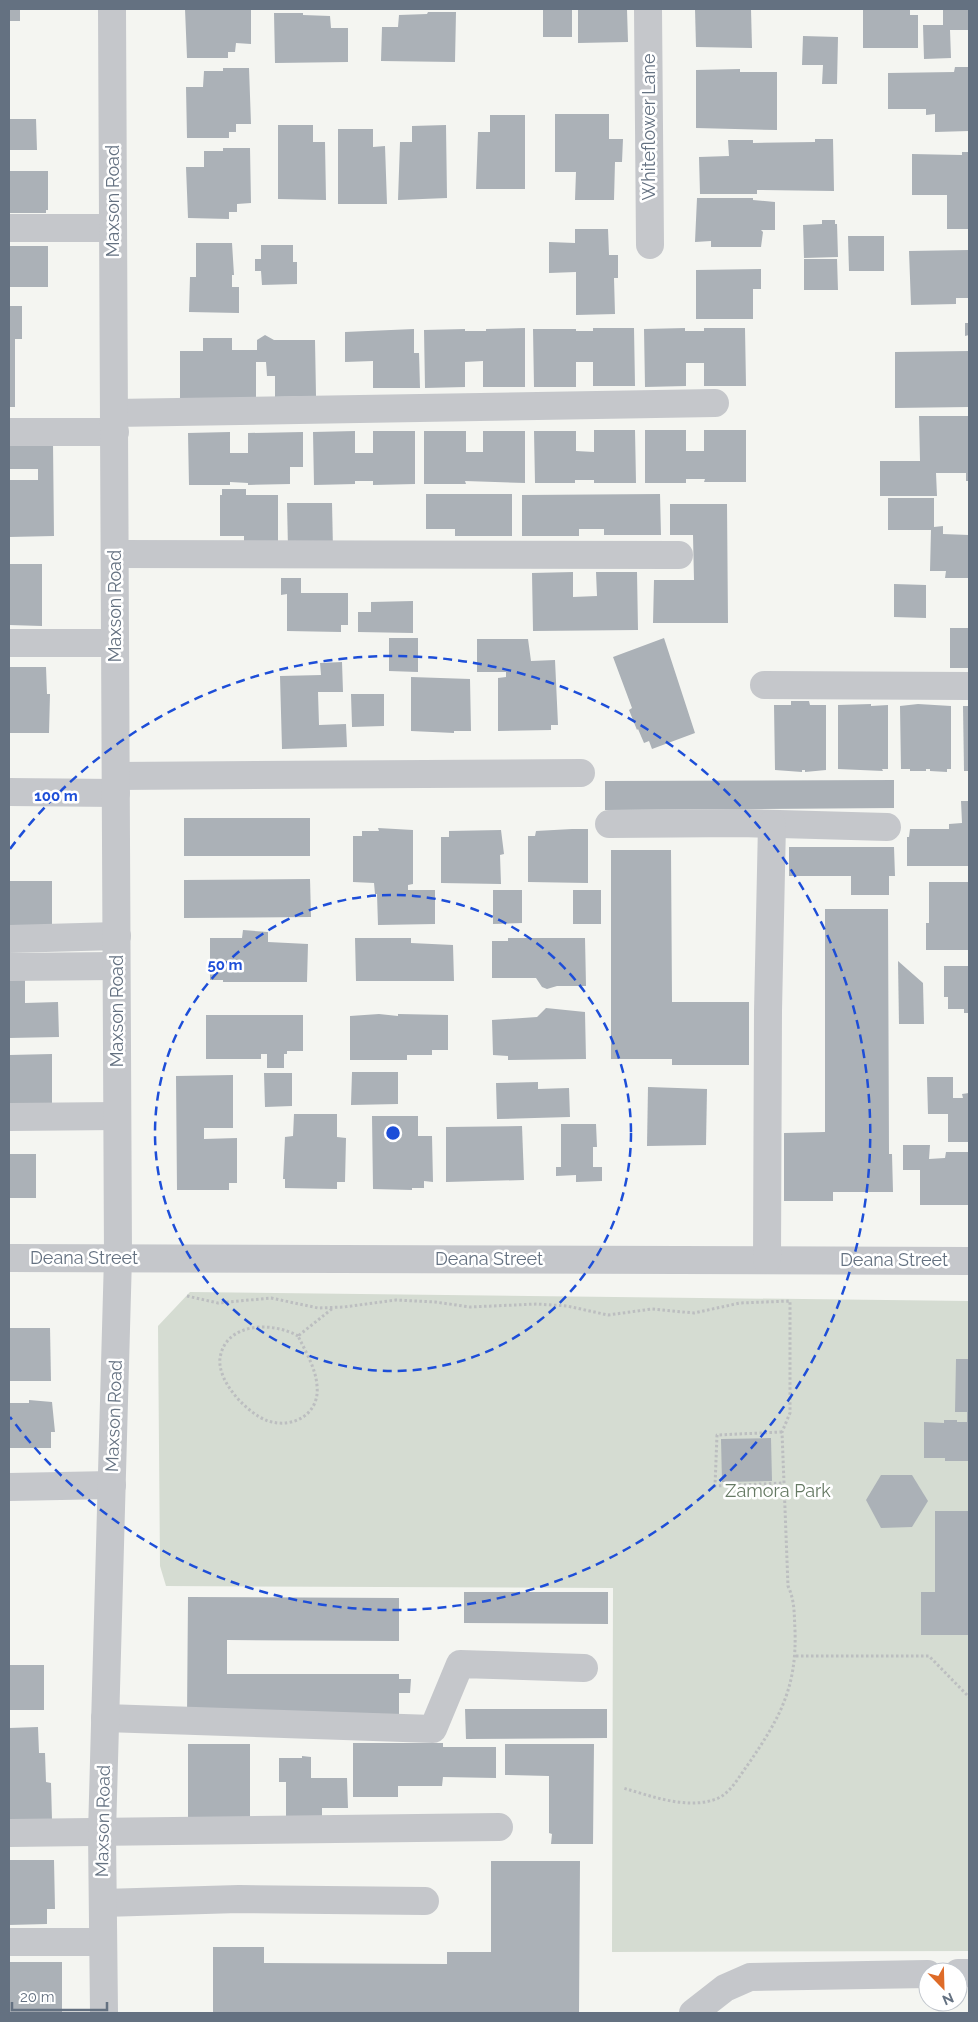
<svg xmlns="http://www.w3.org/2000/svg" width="978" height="2022" font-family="Raleway,sans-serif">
	<rect width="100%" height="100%" fill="#f4f5f1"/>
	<path fill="#d5dcd2" d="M190,1292l779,9v650l-357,1 1,-364 -447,-2 -6,-20 -2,-240z"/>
	<g fill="#abb1b7">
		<rect x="9" y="9" width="11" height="12"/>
		<path d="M185,9h66v35l-15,-1 -1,9h-7v6h-41z"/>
		<rect x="543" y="9" width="29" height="28"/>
		<path d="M578,9h49l1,33 -50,1z"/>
		<path d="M695,9h56l1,39 -56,-1z"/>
		<path d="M863,9h47v6h8v33h-55z"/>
		<path d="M943,9h26v21h-19l1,28 -27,1 -1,-34h20z"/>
		<path d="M428,12h28l-1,50 -74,-1 1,-34h16l1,-12 28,-1z"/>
		<path d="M274,13h29v2l27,1 1,12h17v34l-73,1z"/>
		<path d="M803,36l35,1 -1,47h-15l1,-19h-21z"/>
		<path d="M955,67h14v64l-34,1v-18l-9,1v-6h-38v-36l66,-1z"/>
		<path d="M223,68h26l2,56h-15v8h-7v6h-42l-1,-51h17l1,-16h19z"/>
		<path d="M740,69v3h37v58l-81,-2v-58z"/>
		<path d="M555,114h54v25h14l-1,23h-7l-1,38h-39l1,-28h-21z"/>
		<path d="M490,115h35v74h-49l2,-57h12z"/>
		<path d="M9,119h27l1,31h-28z"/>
		<path d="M278,125h35v17h12l1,58 -48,-1z"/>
		<path d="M446,125l1,73 -49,2 2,-58h12v-16z"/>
		<path d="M338,129h35v18l12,-1 2,58h-49z"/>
		<path d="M815,139h18l1,52 -77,-1v4h-57l-1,-37 30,-1 -1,-16h25v3l62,-1z"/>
		<path d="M223,148h27l1,55 -14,1v8h-8v7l-41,-1 -2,-51h18v-16h19z"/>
		<path d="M962,152h7v77h-22v-34h-35v-41l50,1z"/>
		<path d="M9,171h39v39h-2v3h-37z"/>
		<path d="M697,198h56v2l22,2v28h-14l2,2 -2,15h-50v-6l-16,1z"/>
		<path d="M822,220h13v4h2l1,33 -34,1 -1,-33 19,-1z"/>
		<path d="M575,229h33l1,26h9v23h-4l1,36 -39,1v-43l-27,1v-31l26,1z"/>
		<path d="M848,236h36v35h-35z"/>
		<path d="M196,243h36l2,32h-2v12h7v26l-50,-1 1,-35h6z"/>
		<path d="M261,245h32v17h4v22l-35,1 -1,-14h-6v-12h6z"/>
		<rect x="9" y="246" width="39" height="41"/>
		<path d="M969,250v48h-13v6l-45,1 -2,-54z"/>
		<path d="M804,259h33l1,31h-34z"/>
		<path d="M761,269v20h-8v30h-57v-49z"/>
		<path d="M9,306h13v33h-7v68h-6z"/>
		<path d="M965,323h4v12l-4,1z"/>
		<path d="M525,328v59h-42v-26l-18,1v25l-40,1 -1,-58 41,-1v2h21v-2z"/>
		<path d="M593,328h41l1,58h-42v-24h-17v25h-42l-1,-58h43v2h17z"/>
		<path d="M685,328v3h19v-3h41l1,58h-42v-23h-18v23l-41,1 -1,-58z"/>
		<path d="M414,329v24h5l1,35h-47v-27l-28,1v-30z"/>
		<path d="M265,335l9,5h41l1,56 -41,1v-21h-8l-1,-14h-10v38h-76v-49h23v-13h29v12h25v-10z"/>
		<path d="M969,351v56l-74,1v-56z"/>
		<path d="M919,416h50v65h-3v-8h-30l1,23h-57v-35h40z"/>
		<path d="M594,430h41l1,53h-42v-3h-19v3h-40l-1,-52h42v20l18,1z"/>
		<path d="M645,430h41v21h18v-21h42v52h-42l1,-3h-19v4h-41z"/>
		<path d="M355,431v22h18v-22h42v53l-42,1v-4h-18v3l-41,1 -1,-53z"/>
		<path d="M424,431h42v21h17v-21h42v52l-60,-2 1,3h-42z"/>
		<path d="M230,432v21h18v-20l55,-1v35h-13v17l-42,1v-2l-18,-1v3h-41l-1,-52z"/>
		<path d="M9,440l44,3 1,93 -45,1v-57h29v-11h-29z"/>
		<path d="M222,489h24v6h32v56h-34v-15h-24v-41h2z"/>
		<path d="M426,494h86v42h-57v-7h-29z"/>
		<path d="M660,494l1,41h-57v-6h-25v7h-57v-41z"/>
		<path d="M888,498h46v29l9,-1v8l26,1v43h-24l1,-7h-16l1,-41h-43z"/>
		<path d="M287,503h45l1,46 -45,-1z"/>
		<path d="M670,504h57l1,119h-75l1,-43h40l-1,-45h-23z"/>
		<path d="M9,564h33v62l-33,-1z"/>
		<path d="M573,572v25l24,-1 -1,-24h41l1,58 -105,1 -1,-58z"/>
		<path d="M281,578h20v15h47v32h-7v7l-54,-1v-37l-6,1z"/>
		<path d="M894,584l32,1v33l-32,-1z"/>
		<path d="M413,601v32l-55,-1v-20h13v-10z"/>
		<rect x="950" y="628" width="19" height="40"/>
		<path d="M389,638h29v34l-29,-1z"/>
		<path d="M664,638l31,95 -43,16 -3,-8 -5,2 -6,-14 -1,1 -8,-20 3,-2 -19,-51z"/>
		<path d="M477,639h51l3,22 24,-1 3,65h-7v5l-53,1v-53l8,-1v-5h-29z"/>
		<path d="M342,662l1,30h-25l1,33 27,-1 1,23 -65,2 -2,-73 41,-1 -1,-12z"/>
		<path d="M9,667h37l1,27h3l-1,39h-40z"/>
		<path d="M411,677l59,2 1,52h-17v2l-43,-2z"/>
		<path d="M351,694h33v32l-32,1z"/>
		<path d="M791,701h18l1,4h16v65l-21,2v-2h-3v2l-27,-2 -1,-65h17z"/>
		<path d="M871,704v2l17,-1v64h-6l1,2 -45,-2v-64z"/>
		<path d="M918,704l33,2v63h-4v3l-17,-1v-2h-4v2h-16v-2h-9l-1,-63z"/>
		<path d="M963,706h6v65h-5z"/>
		<path d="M894,780v28l-289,2v-29z"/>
		<path d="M961,801h8v65h-62v-29h2l1,-8h39v-5l13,-1z"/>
		<rect x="184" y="818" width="126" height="38"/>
		<path d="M378,828l35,2v54l-5,1v5h27v34l-57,1 -1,-31h-2l-1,-11 -21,-1v-46h9v-5h17z"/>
		<path d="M572,829h16v54l-60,-1v-46h7l1,-5z"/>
		<path d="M501,830l3,24 -4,1 1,29 -60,-1v-46h8v-6z"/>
		<path d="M789,847h105l1,29h-6v19h-38v-19h-62z"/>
		<path d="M611,850h60l1,152h77v63h-77v-6h-61z"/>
		<path d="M310,879l1,38 -127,1v-38z"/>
		<path d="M9,881h43v44l-43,1z"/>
		<path d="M929,882h40v68h-43v-27h3z"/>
		<path d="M493,890h29v33l-29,1z"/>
		<rect x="573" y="890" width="28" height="34"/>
		<path d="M825,909h63l1,245h3l1,38h-60v9h-49v-68l41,-1z"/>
		<path d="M243,930l25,2v10l40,2 -1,38h-84v-2h-13v-42h32z"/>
		<path d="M355,938h56v5l42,2 1,36h-98z"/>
		<path d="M508,938h77l1,48h-29l-10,3 -5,-2 -6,-9h-44v-37h16z"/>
		<path d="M898,961l25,22 1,41h-25z"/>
		<path d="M944,966h25v47h-5v-4h-16v-12h-4z"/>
		<path d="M25,979v24l33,-1 1,35 -50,1v-58z"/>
		<path d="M546,1008l39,4 1,47 -78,1v-4l-15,-1 -1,-35 45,-3z"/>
		<path d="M379,1014l19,2v-2l50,1v35h-16v5h-25v5h-57v-44z"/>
		<path d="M206,1015h97v36h-16v3h-3v14h-17v-14h-6v5h-55z"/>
		<path d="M52,1054v51l-43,1v-51z"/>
		<path d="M352,1072h46v32l-47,1z"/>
		<path d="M264,1073h28v33l-27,1z"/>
		<path d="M233,1075v53h-29v11l33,-1v45h-8v7h-52l-1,-114z"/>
		<path d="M927,1077h26v21h10l-1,-4 7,-1v49h-21v-28h-20z"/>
		<path d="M538,1082v7l31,-1 1,29 -73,2 -1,-36z"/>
		<path d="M648,1087l59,2 -1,56 -59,1z"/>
		<path d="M294,1114h43v23l9,1 -1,44h-8v7l-52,-1v-9h-2l2,-42 8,-1z"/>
		<path d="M372,1116h46v20h14l1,46 -9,-1v7h-12v2l-39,-1z"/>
		<path d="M561,1124h35l1,23h-4v20h9v14l-26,1v-7l-20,1v-9h5z"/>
		<path d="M522,1126l2,54 -78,2v-55z"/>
		<path d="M903,1145h27l-1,14 16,-1 1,-6h23v53h-49v-35h-17z"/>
		<rect x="9" y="1154" width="27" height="44"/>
		<path d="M9,1328h41l1,53h-42z"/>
		<path d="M956,1359h13v102h-24v-3h-21v-36l20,1v-3h13v2h10v-10h-12z"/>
		<path d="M29,1400l23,2 3,30h-4v16h-42v-45h20z"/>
		<path d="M771,1438l1,43 -50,1 -1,-43z"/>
		<path d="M881,1475h31l16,26 -16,26 -31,1 -15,-28z"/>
		<path d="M935,1511h34v124h-48v-43h14z"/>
		<path d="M464,1592h144v32l-144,-1z"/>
		<path d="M188,1597l211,1v43l-172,-1v34h172v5h12l-1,14h-11v25l-212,-1z"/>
		<rect x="9" y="1665" width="35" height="45"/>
		<path d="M465,1709h142v29l-141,1z"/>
		<path d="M38,1727l1,26h6l1,29 5,1 1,37 -43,2v-94z"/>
		<path d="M353,1743h90v4h53v31l-53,-1 -1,9h-44v11h-45z"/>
		<rect x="188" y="1744" width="62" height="78"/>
		<path d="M505,1744h89l-1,100h-42l1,-10 -3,-1v-57l-44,-1z"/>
		<path d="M302,1756l9,1v21h36l1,30h-26v14l-36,3v-43h-7v-24h23z"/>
		<path d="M9,1860h45l1,49h-8v15l-38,1z"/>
		<path d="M491,1861h89l-1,152h-366v-66h51v16l183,1v-12h44z"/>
		<rect x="9" y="1962" width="53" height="51"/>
	</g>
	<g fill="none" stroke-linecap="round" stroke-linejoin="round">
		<g stroke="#bcbec0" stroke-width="3" stroke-dasharray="2.5 2.5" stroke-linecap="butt">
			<path d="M187,1296l31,7 53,-5 47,10 26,-1 52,-7 39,2 35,5 67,-3 30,2 41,9 44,-6 42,4 46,-10 50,-2v112l-8,19 6,154c7,15 6,28 7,44 2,59 -16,89 -48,136 -9,12 -17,28 -31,33 -29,11 -65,-3 -93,-11"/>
			<path d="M298,1336c-24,-14 -72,-15 -78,22 -3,24 28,56 48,63 25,8 52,-7 49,-35 -1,-17 -11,-34 -19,-50l35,-28"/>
			<path d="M782,1432l-65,3 -2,51 69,-3"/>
			<path d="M796,1656h133l40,41"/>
		</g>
		<g stroke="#c5c7cb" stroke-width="28">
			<path d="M648,9l2,236"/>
			<path d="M9,228h104"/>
			<path d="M114,413l601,-10"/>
			<path d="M9,432h106"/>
			<path d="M115,554l564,1"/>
			<path d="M9,643h106"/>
			<path d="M764,685l205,1"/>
			<path d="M116,776l465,-3"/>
			<path d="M9,792l107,1"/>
			<path d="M609,824l132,-1 146,4"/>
			<path d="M9,939l108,-3"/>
			<path d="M9,967l107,-1"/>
			<path d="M9,1117l108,-1"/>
			<path d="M9,1258l960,3"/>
			<path d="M767,1260l1,-249 4,-187"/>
			<path d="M9,1487l103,-2"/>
			<path d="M105,1718l328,11 27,-65 124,4"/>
			<path d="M9,1833l490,-6"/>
			<path d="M103,1903l136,-4 186,2"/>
			<path d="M9,1942h94"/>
			<path d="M958,1973h11"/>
			<path d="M104,2013l-2,-180 16,-576 -6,-1248"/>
			<path d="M693,2013l32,-25 25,-11 178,-3"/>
		</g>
	</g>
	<g fill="none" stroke="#1d4ed8" stroke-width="2.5" stroke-dasharray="9 6">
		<circle cx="393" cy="1133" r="238"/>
		<path d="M10 849A477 477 0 1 1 10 1417"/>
	</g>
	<g text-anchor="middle" stroke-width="5" stroke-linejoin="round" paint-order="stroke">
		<g font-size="18" fill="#647181" stroke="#fff">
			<text transform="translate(649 127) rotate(-90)" y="6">Whiteflower Lane</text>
			<text transform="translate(113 201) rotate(-90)" y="6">Maxson Road</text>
			<text transform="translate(115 606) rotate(-90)" y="6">Maxson Road</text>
			<text transform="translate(117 1011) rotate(-90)" y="6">Maxson Road</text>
			<text x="84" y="1264">Deana Street</text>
			<text x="489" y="1265">Deana Street</text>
			<text x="894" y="1266">Deana Street</text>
			<text transform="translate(114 1416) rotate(-88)" y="6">Maxson Road</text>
			<text transform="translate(103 1821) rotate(-89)" y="6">Maxson Road</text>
		</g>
		<g font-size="18" fill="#657963" stroke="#fff">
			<text x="778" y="1497">Zamora Park</text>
		</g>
	</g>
	<circle cx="393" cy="1133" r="8" fill="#1d4ed8" stroke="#fff" stroke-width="2.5"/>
	<g font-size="15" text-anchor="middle" font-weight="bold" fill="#1d4ed8" stroke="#fff" stroke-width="5" stroke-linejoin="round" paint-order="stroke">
		<text x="56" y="801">100 m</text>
		<text x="225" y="970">50 m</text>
	</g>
	<rect width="978" height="2022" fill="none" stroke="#647181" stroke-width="20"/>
	<g transform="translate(943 1987) rotate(157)"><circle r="24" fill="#ffffff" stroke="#c1c6cd"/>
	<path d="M0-4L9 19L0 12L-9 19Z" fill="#de6b28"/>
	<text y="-8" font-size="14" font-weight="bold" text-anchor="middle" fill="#647181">N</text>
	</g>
	<path d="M12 2002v8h95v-8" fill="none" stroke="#647181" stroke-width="2.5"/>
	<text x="20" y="2002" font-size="15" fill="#647181" stroke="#ffffff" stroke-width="4" paint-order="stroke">20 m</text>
</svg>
